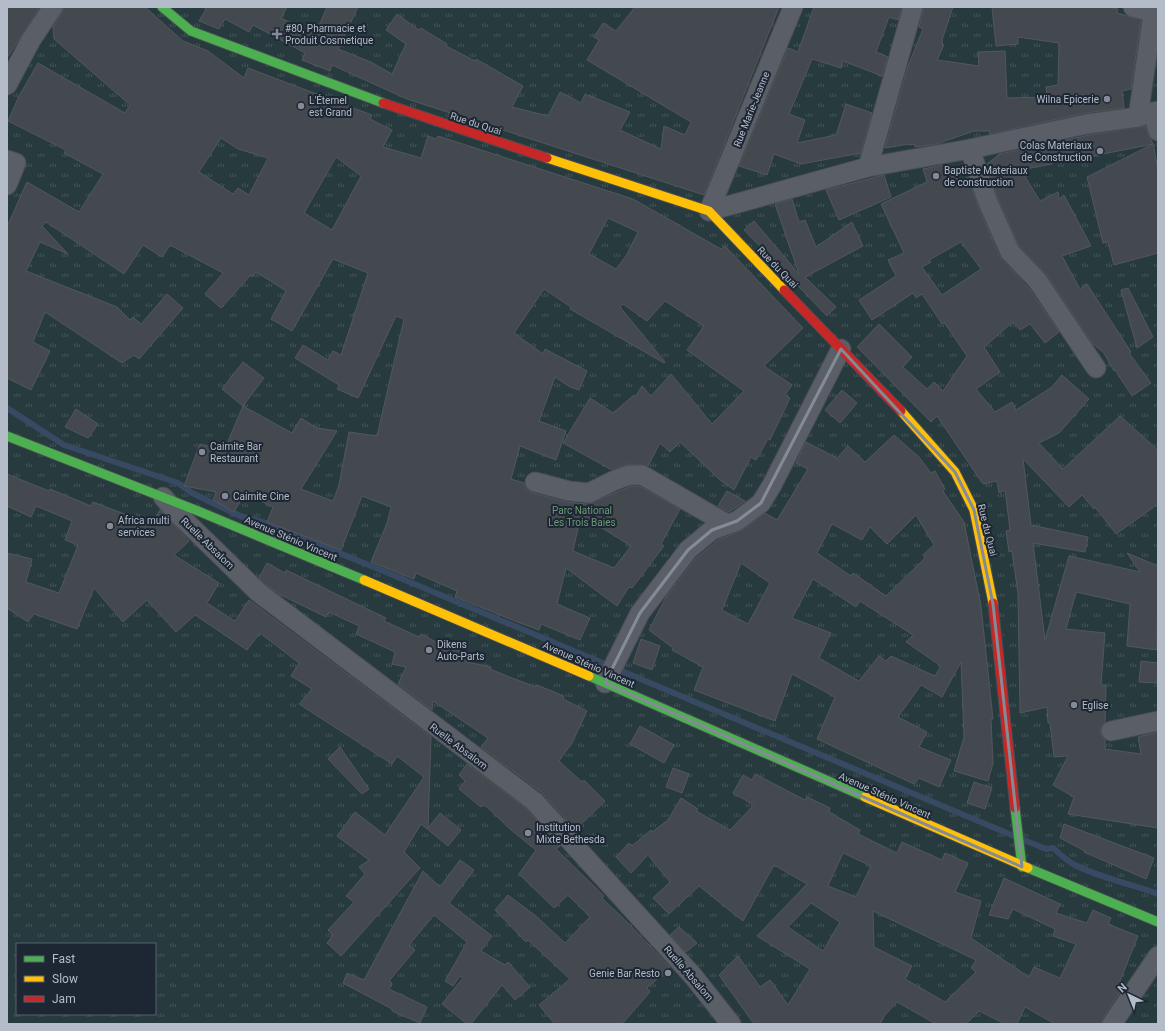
<svg xmlns="http://www.w3.org/2000/svg" width="1165" height="1031" font-family="Roboto,sans-serif">
	<defs>
		<pattern id="park-tufts" width="24" height="20" patternUnits="userSpaceOnUse"><rect width="24" height="20" fill="#273a3e"/><path d="M3 7l-1-3M5 7V3M7 7l1-3M15 17l-1-3M17 17v-4M19 17l1-3" fill="none" stroke="#445559"/></pattern>
	</defs>
	<rect width="100%" height="100%" fill="#2a3038"/>
	<path fill="url(#park-tufts)" fill-rule="evenodd" d="M7,7h1151v1017h-1151zM17,944h138v70h-138z"/>
	<g fill="none" stroke-linecap="round" stroke-linejoin="round">
		<g stroke="#384963" stroke-width="6">
			<path d="M7,408l57,37 114,38 14,10 48,23 23,6 130,53 621,261"/>
			<path d="M1024,840l22,9 7,-1c6,5 13,12 20,16 26,14 57,19 85,30"/>
		</g>
	</g>
	<g fill="#444950" stroke="#52575f" fill-rule="evenodd">
		<path d="M7,7h33l-33,51z"/>
		<path d="M64,7h81l38,34 25,10 36,27 4,-10 124,47 -2,4 22,11 -9,17 38,11 7,-22 8,3 2,-3 195,63 88,50 4,-3 78,82 -39,38 28,19 -7,10 5,3 -20,42 -2,-1 -12,21 -5,-3 -17,33 -14,-10 -40,-38 -10,10 -10,-9 -12,23 -19,-2 -17,6 -49,-27 27,-45 23,15 21,-18 2,1 6,-10 9,10 20,-22 41,50 32,-33 -57,-41 17,-24 -39,-25 -18,20 -24,-17 -3,3 45,55 -1,1 -94,-54 1,-2 -27,-18 -30,44 29,21 2,-5 42,22 -8,19 -9,-3 -15,-10 -16,44 27,10 -10,29 -36,-14 -9,33 13,4 3,6 5,4 34,9 22,2 43,-18h8l41,23 -19,35 3,2 -32,42 -3,-1 -12,19 -51,-38 -9,36 33,14 -10,22 -39,-16 -2,6 -19,-7 -65,-26 2,-6 -41,-18 -2,6 -43,-17 16,-39 4,-16 -29,-11 -21,54 -74,-28 6,-15 -28,-14 -11,19 -21,-12 3,-8 -32,-6 16,-42 20,5 2,-4 4,1 17,-40 49,27 9,-15 16,10 20,3 -36,58 32,12 6,-16 10,-53 28,4 27,-117 -8,-3 -38,82 -21,-9 2,-4 -44,-27 8,-13 25,15 5,-9 8,4 27,-82 -35,-14 -41,72 -21,-12 15,-28 -30,-19 -4,5 -1,-2 -30,33 -16,-14 18,-21 -53,-28 -8,12 -19,-12 -19,29 -78,-52 -4,4 26,28 -28,-12 -14,29 91,36 13,13 3,-3 8,7 26,-30 16,14 -44,51 -5,-4 -12,8 -77,-51 -12,30 17,9 -19,39 -24,-12v-151l20,-45 52,30 24,-38 -39,-21 2,-3 -58,-29 11,-25 19,-33 87,50 5,-8 -76,-66 -1,-12 9,-14zM221,138l17,11 30,9 -19,37 -11,-7 -5,6 -34,-22zM336,157l25,19 -29,54 -28,-17zM608,218l30,14 -12,24 -10,13 -27,-15zM581,515l50,31 -17,22 -41,-17z"/>
		<path d="M203,7h84l-6,11 34,17 12,-28h31l-20,42 33,13 21,12 14,-30 -20,-14 11,-16 22,16 2,-2 26,16 -1,2 29,15 1,-2 47,27 -11,21 36,9 12,-24 21,11 4,-9 45,18 -10,18 41,19 3,-23 21,9 6,-13 -104,-62 12,-20 -5,-3 9,-14 13,8 19,-24h144l-75,188 -297,-96 -75,-34 -2,6 -28,-11 3,-7 -52,-28 -4,7 -24,-13 -6,10 -20,-8 7,-12z"/>
		<path d="M814,7h88l-4,13 -9,-3 -13,35 12,5 -6,19 -39,-15 -2,7 -29,-9 -23,55 16,6 -8,23 39,-8 10,-31 26,9 -11,40 -60,11 -27,-10 -7,21 -28,-9 49,-118 10,4z"/>
		<path d="M924,7h29l-11,33 1,7 -6,13 42,6 -1,-14 27,-1 2,47 40,-1 -1,-10 12,-2 1,-42 -41,-6v7l-22,2 -4,-39h116l10,2 -1,4 24,7 -10,69 -9,2 2,17 -39,5 -95,21 -1,-3h-15l-38,13 -20,3 -1,-3 -6,1v-1l-24,4 23,-82 15,-37 -4,-2z"/>
		<path d="M1145,126l8,18 -70,14 -1,-4 -31,5 1,5 -31,6 19,31 18,-9 1,7 5,-4 27,51 -29,10 18,33 7,-5 44,68 -2,1 22,30 -19,13 -17,-26 -1,1 -10,-18 -11,-9 -47,-70 -27,-28 -22,-50 -10,-32 13,-10 89,-19z"/>
		<path d="M1153,144l5,25v84l-44,12 -6,-23 -5,1 -16,-66z"/>
		<path d="M949,164l11,18 8,-5 9,27 23,53 28,30 31,45 -14,11 -15,-19 -10,6 -7,-8 -29,25 16,25 -24,17 19,23 17,-10 4,8 36,-23 10,-12 27,24 -30,34 -20,10 24,26 57,-53 38,34v54l-42,30 -21,-27 -1,2 -12,-14 -13,12 -46,-48 8,66 57,12 -3,15 -52,-9 12,97 24,-84 71,16 -13,-19 31,13 -1,84 -30,-4 3,-42 -54,-12 -10,37 39,4 -4,52h5l-1,37 -4,5 -1,6 5,7v9l36,5 -3,-17 20,-5v96l-90,-14 6,-17 -21,-12 15,-29 -14,1 -4,-34h-2l-1,-16 -27,6 -2,-119 -6,-43 -3,1 -3,-21 4,-1 -5,-40 -6,3 -2,-12 -14,3 -46,-68 -6,6 -74,-75 22,-23 33,33 -9,10 24,22 7,-7 9,9 24,-35 -23,-34 -2,2 -20,-30 -6,4 -3,-5 -41,27 -13,-20 37,-24 -8,-16 16,-7 -23,-49 46,-22 -4,-13zM961,242l20,27 -39,26 -20,-28 9,-5 -2,-2z"/>
		<path d="M884,175l7,22 -52,23 -13,-30z"/>
		<path d="M792,199l7,23 6,-2 11,27 36,-25 11,24 -58,31 31,30 -9,9 -83,-86 10,-9 45,53 -24,-70z"/>
		<path d="M1128,288l25,49 -16,11 -16,-58z"/>
		<path d="M243,362l21,16 -21,28 -21,-17z"/>
		<path d="M842,390l15,13 -17,20 -15,-13z"/>
		<path d="M76,409l22,15 -10,14 -23,-11z"/>
		<path d="M894,435l25,22 12,16 4,-2 10,18 -2,2 21,31 17,84 12,113h-2l2,44 -5,18 -34,-10 10,-34 -3,-75 -19,35 -21,-12 -23,32 29,15 -8,15 32,13 -12,27 -20,-9 -5,6 -97,-45 18,-42 -43,-23 -17,47 -81,-31 9,-23 -31,-17 1,-2 -24,-18 17,-33 30,-39 22,-18 25,-10 22,-17 12,7 31,-51 -12,-6 10,-21 31,16 11,-12 17,16zM916,515l18,30 -11,10 2,3 -39,38 -33,-23 -2,3 -34,-23 15,-29 30,16 8,-13 17,17zM741,563l29,20 -22,41 -26,-14zM813,579l43,28 4,-6 53,34 -7,7 35,24 -6,10 -44,-20 -5,5 -7,-5 -20,25 -40,-23 12,-25 -39,-15z"/>
		<path d="M7,474l42,17 1,-2 41,17 2,-4 58,22 9,-14 29,31 -15,14 45,28 -12,20 28,18 14,-21 182,137 -3,91 12,-15 21,17 -13,16 -27,-22 -17,28 16,16 -79,88 -14,-13 6,-8 -5,-5 26,-28 -8,-6 19,-22 -6,-7 10,-7 -32,-24 18,-24 30,23 39,-58 -27,-21 -5,8 -93,-60 13,-15 -21,-13 8,-13 -39,-30 -13,17 -52,-35 -19,17 -29,-32 -24,22 -29,-34 -17,41 -43,-15 -6,8 -21,-14v-55l25,6 -6,23 33,11 19,-48 -13,-5 7,-19 -36,-15 -5,11 -24,-11z"/>
		<path d="M727,491l18,10 -16,11 -11,-6z"/>
		<path d="M267,563l18,10 1,-3 21,10 79,38 -2,3 35,16 2,-3 28,15 1,-3 20,9 -3,7 24,5 -1,2 17,7 29,11 1,-2 27,11 -1,3 24,12 -15,32 -13,18 23,21 2,-2 21,21 -30,29 -34,-38 -60,-45 7,-9 -55,-37 -1,9 -34,-26 8,-17 -14,-3 3,-12 -39,-18 3,-8 -30,-14 -3,5 -47,-23 -14,-10 -6,-6z"/>
		<path d="M641,639l19,7 -8,24 -19,-7z"/>
		<path d="M1141,661l17,2 -1,20 -18,-1z"/>
		<path d="M640,726l34,19 -10,18 -34,-19z"/>
		<path d="M340,747l29,42 -7,5 -34,-35z"/>
		<path d="M467,764l60,45 33,37 -4,3 48,47 -2,2 25,24 43,45 -23,21 3,4 -28,32h-67l-16,-19 31,-26 -42,-39 -2,2 -31,-32 13,-15 28,21 29,27 25,-26 -22,-22 -14,13 -35,-34 17,-24 -25,-20 -27,-26 -3,3 -22,-18 6,-8 -6,-6z"/>
		<path d="M673,768l16,6 -7,19 -16,-6z"/>
		<path d="M755,774l50,26 2,-3 23,11 -1,4 31,18 -2,4 39,19 5,-11 40,18 3,-7 23,10 -13,29 26,9 -10,37 58,39 5,-10 26,11 16,-34 -23,-8 2,-7 -42,-20 -5,10 -19,-4 15,-37 56,26 -4,9 31,10 6,-13 18,8 -3,6 30,12 -18,45 5,3 -22,34 -2,6h-46l-30,-17 -8,17h-12l-26,-13 -13,13h-30l-39,-22 -12,13 -5,9h-126l-35,-49 19,-19 22,31 10,-7 18,25 22,-36 -53,-33 50,-52 -33,-19 -31,56 -44,-35 -30,28 -16,-16 17,-16 -22,-27 -17,18 -15,-16 13,-14 3,3 19,-16 1,2 16,-12 13,-22 17,11 -2,2 34,19 24,-25 -21,-12 10,-18 9,5zM843,853l28,13 -15,31 -28,-11zM811,903l29,19 -17,29 -35,-24zM873,911l103,49 -5,8 5,4 -31,30 -40,-23 7,-13 -38,-19z"/>
		<path d="M974,782l18,6 -7,21 -18,-6z"/>
		<path d="M1064,824l90,34 -8,21 -62,-27 1,-1 -25,-13z"/>
		<path d="M460,860l14,10 -25,33 43,33 -11,15 24,14 3,-3 22,25 -15,13 -13,-15 -31,39h-4l-25,-20 21,-26 -3,-2 -7,10 -8,-5 22,-39 -33,-27 -25,30 6,5 -26,31 3,2 -3,6 38,18 -7,16 -28,-12v-2l-49,-26 4,-10 17,7 59,-109 17,16z"/>
		<path d="M679,927l18,16 -11,9 -16,-17z"/>
	</g>
	<g fill="none" stroke-linecap="round" stroke-linejoin="round">
		<defs>
			<g id="street">
				<path d="M1133,7l19,5"/>
				<path d="M7,85l24,-45 22,-33"/>
				<path d="M1153,112l5,19"/>
				<path d="M1138,117l16,-110"/>
				<path d="M970,149l17,51 23,52 27,28 59,88"/>
				<path d="M7,160l9,3 -9,22"/>
				<path d="M868,167l45,-160"/>
				<path d="M709,211l159,-44 102,-18 117,-25 51,-7 20,-6"/>
				<path d="M709,211l84,-204"/>
				<path d="M535,482l34,9 20,2 24,-12 16,-6h13l85,49"/>
				<path d="M163,497l15,17 80,78 276,209 159,175 38,48"/>
				<path d="M605,683l35,-70 48,-63 24,-20 25,-9 24,-18 11,-18 69,-136"/>
				<path d="M1111,731l47,-10"/>
				<path d="M1112,1024l46,-68"/>
			</g>
			<g id="fast">
				<path d="M162,7l29,24 192,72"/>
				<path d="M7,436l191,75 166,69"/>
				<path d="M589,676l276,121"/>
				<path d="M1015,808l7,59"/>
				<path d="M1028,868l130,54"/>
			</g>
			<g id="slow">
				<path d="M547,158l162,53 75,79"/>
				<path d="M901,411l54,61 19,38 19,93"/>
				<path d="M364,580l225,96"/>
				<path d="M865,797l163,71"/>
			</g>
			<g id="jam">
				<path d="M383,103l164,55"/>
				<path d="M784,290l117,121"/>
				<path d="M993,603l22,205"/>
			</g>
		</defs>
		<use href="#street" stroke="#484c53" stroke-width="21"/>
		<use href="#fast" stroke="#484c53" stroke-width="11"/>
		<use href="#slow" stroke="#484c53" stroke-width="11"/>
		<use href="#jam" stroke="#484c53" stroke-width="11"/>
		<use href="#street" stroke="#5a5e66" stroke-width="19"/>
		<use href="#fast" stroke="#4caf50" stroke-width="9"/>
		<use href="#slow" stroke="#ffc107" stroke-width="9"/>
		<use href="#jam" stroke="#c62828" stroke-width="9"/>
	</g>
	<path fill="none" stroke="#848b96" stroke-width="3" stroke-linejoin="round" d="M841,349l114,123 19,38 19,94 29,263 -417,-184 35,-70 48,-63 24,-20 25,-9 24,-18z"/>
	<g fill="#848b96" stroke="#1d2633" stroke-width="1.5">
		<path d="M275 28h4v4h4v4h-4v4h-4v-4h-4v-4h4z"/>
		<circle cx="1107" cy="99" r="4"/>
		<circle cx="301" cy="106" r="4"/>
		<circle cx="1100" cy="151" r="4"/>
		<circle cx="936" cy="176" r="4"/>
		<circle cx="202" cy="452" r="4"/>
		<circle cx="225" cy="496" r="4"/>
		<circle cx="110" cy="526" r="4"/>
		<circle cx="429" cy="650" r="4"/>
		<circle cx="1074" cy="705" r="4"/>
		<circle cx="528" cy="833" r="4"/>
		<circle cx="668" cy="973" r="4"/>
	</g>
	<g text-anchor="middle" stroke-width="4" stroke-linejoin="round" paint-order="stroke">
		<g font-size="10" fill="#b4bcc9" stroke="#1d2633" text-anchor="start">
			<text x="285" y="32">#80, Pharmacie et<tspan x="285" dy="12">Produit Cosmetique</tspan></text>
			<text x="1099" y="103" text-anchor="end">Wilna Epicerie</text>
			<text x="309" y="104">L'Éternel<tspan x="309" dy="12">est Grand</tspan></text>
			<text x="1092" y="149" text-anchor="end">Colas Materiaux<tspan x="1092" dy="12">de Construction</tspan></text>
			<text x="944" y="174">Baptiste Materiaux<tspan x="944" dy="12">de construction</tspan></text>
			<text x="210" y="450">Caimite Bar<tspan x="210" dy="12">Restaurant</tspan></text>
			<text x="233" y="500">Caimite Cine</text>
			<text x="118" y="524">Africa multi<tspan x="118" dy="12">services</tspan></text>
			<text x="437" y="648">Dikens<tspan x="437" dy="12">Auto-Parts</tspan></text>
			<text x="1082" y="709">Eglise</text>
			<text x="536" y="831">Institution<tspan x="536" dy="12">Mixte Bethesda</tspan></text>
			<text x="660" y="977" text-anchor="end">Genie Bar Resto</text>
		</g>
		<g font-size="10" fill="#b4bcc9" stroke="#1d2633">
			<text transform="translate(751 109) rotate(-68)" y="4">Rue Marie-Jeanne</text>
			<text transform="translate(476 123) rotate(18)" y="4">Rue du Quai</text>
			<text transform="translate(778 267) rotate(46)" y="4">Rue du Quai</text>
			<text transform="translate(988 530) rotate(76)" y="4">Rue du Quai</text>
			<text transform="translate(291 538) rotate(23)" y="4">Avenue Sténio Vincent</text>
			<text transform="translate(208 543) rotate(44)" y="4">Ruelle Absalom</text>
			<text transform="translate(589 664) rotate(24)" y="4">Avenue Sténio Vincent</text>
			<text transform="translate(459 746) rotate(37)" y="4">Ruelle Absalom</text>
			<text transform="translate(885 795) rotate(24)" y="4">Avenue Sténio Vincent</text>
			<text transform="translate(689 973) rotate(49)" y="4">Ruelle Absalom</text>
		</g>
		<g font-size="10" fill="#6b9a76" stroke="#1d2633">
			<text x="582" y="514">Parc National<tspan x="582" dy="12">Les Trois Baies</tspan></text>
		</g>
	</g>
	<rect width="1165" height="1031" fill="none" stroke="#b4bcc9" stroke-width="16"/>
	<rect x="16" y="943" width="140" height="72" fill="#1d2633" stroke="#59626f"/>
	<rect x="24" y="956" width="20" height="6" fill="#4caf50" stroke="#59626f"/>
	<text x="52" y="963" font-size="12" fill="#b4bcc9">Fast</text>
	<rect x="24" y="976" width="20" height="6" fill="#ffc107" stroke="#59626f"/>
	<text x="52" y="983" font-size="12" fill="#b4bcc9">Slow</text>
	<rect x="24" y="996" width="20" height="6" fill="#c62828" stroke="#59626f"/>
	<text x="52" y="1003" font-size="12" fill="#b4bcc9">Jam</text>
	<g transform="translate(1129 995) rotate(317)" stroke="#1d2633" stroke-width="3" paint-order="stroke">
	<path d="M0-3L7 15L0 10L-7 15Z" fill="#b4bcc9"/>
	<text y="-6" font-size="11" font-weight="bold" text-anchor="middle" fill="#b4bcc9">N</text>
	</g>
</svg>
